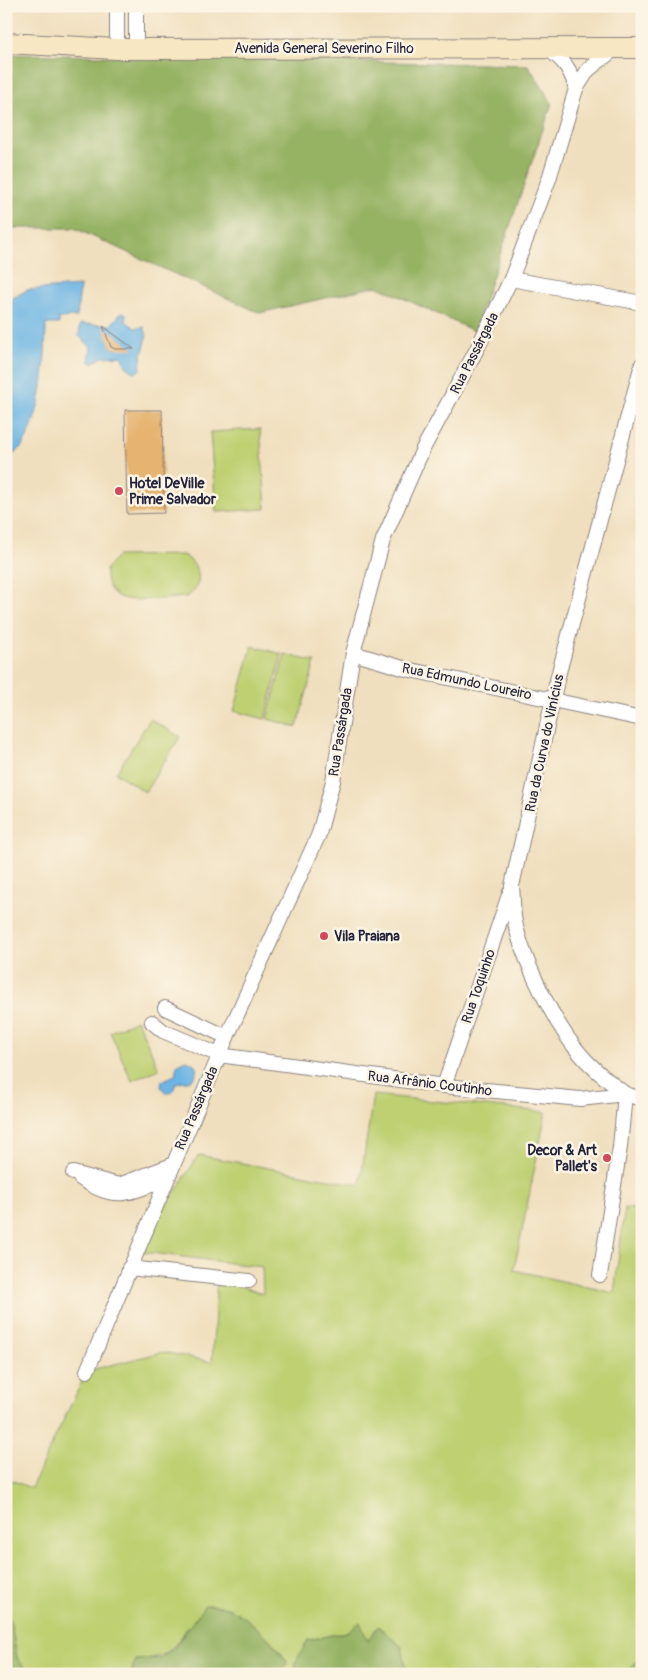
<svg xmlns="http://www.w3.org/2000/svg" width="648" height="1680" font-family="Pangolin,sans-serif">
	<rect width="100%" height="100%" fill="#fcf5e5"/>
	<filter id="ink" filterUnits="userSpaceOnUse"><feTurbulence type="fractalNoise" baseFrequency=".02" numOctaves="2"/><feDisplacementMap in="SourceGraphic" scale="10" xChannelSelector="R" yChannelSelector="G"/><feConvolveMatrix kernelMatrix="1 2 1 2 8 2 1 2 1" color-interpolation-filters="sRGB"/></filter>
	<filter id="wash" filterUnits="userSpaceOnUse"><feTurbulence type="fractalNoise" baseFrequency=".0096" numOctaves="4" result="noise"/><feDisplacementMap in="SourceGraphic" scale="20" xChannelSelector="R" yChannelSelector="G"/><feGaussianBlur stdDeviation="1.12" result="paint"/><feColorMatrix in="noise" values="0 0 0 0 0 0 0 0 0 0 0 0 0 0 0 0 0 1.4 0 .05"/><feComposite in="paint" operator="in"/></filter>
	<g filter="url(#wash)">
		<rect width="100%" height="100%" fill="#f0dfbe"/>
		<g fill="#bed072" stroke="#707956">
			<path d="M260,429l6,80 -50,3 -6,-80z"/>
			<path d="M183,555c18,10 22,31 3,42 -14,1 -53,5 -64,1 -13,-4 -17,-17 -16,-29l11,-13z"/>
			<path d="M252,646l30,8 -17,65 -31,-8z"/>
			<path d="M285,654l30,8 -18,65 -30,-8z"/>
			<path d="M150,719l30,18 -35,55 -29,-19z"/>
			<path d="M137,1020l22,49 -27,12 -22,-49z"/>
			<path d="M373,1095l173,17 -32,158 100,23 11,-85 17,2v446l-17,18h-78l-7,-8 -16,8h-117l1,-4 -40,-28 -21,-10 -39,8 -12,26 1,8h-14l4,-12 -9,-14 -34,-31 -57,11c-18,26 -20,29 -52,32l-4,14h-102l-12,-16 -6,-35 -5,-11v-134l25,10 56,-117 76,-19 49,10 5,-84 46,16 -1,-27 -126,-16 63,-96 161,30z"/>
		</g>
		<g fill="#96b264" stroke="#5c6a50">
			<path d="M6,54l522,11 24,38 -78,228 -97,-45 -117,27 -186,-85h-68z"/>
			<path d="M205,1605c6,0 14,0 20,2 22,7 50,36 62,55l-4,12h-152l4,-14 25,-2 13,-9z"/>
			<path d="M6,1612l5,11 6,35 12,16h-23z"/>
			<path d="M360,1622l8,19 10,-15 24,21 5,27h-110l-2,-11 13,-23 39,-8z"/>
			<path d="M642,1656v18h-17z"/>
		</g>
		<g fill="#6db5e4" stroke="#486c90" fill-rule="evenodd">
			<path d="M80,286l-3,31 -18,1v6h-13c-1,41 -2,84 -23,121 -4,6 -12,11 -17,16v-159l21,-12z"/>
			<path d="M122,312l4,2v7l9,7 9,-1c8,14 -6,25 -3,42l-6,4 -9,-7 -4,-10 -19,1 -10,6 -4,-2 2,-14 -12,-11 1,-12 31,1zM108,335l19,13 -12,1 -4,-2z"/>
			<path d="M186,1060l6,2 5,5 -2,10c-6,6 -12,3 -19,6l-3,8 -7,2 -5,-6 1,-6 13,-6 2,-10z"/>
		</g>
		<g id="blocks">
			<g fill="#e6b36f">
				<path d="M103,326l31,23h-19l-4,-2z"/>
				<path d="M125,410h37l2,103 -37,1z"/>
			</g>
		</g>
	</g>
	<g filter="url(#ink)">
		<use href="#blocks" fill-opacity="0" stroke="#89807c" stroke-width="1"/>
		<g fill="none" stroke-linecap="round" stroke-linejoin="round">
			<defs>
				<g id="minor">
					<path d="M136,6v43"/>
					<path d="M546,48c17,11 25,21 30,41"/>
					<path d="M117,49v-43"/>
					<path d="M511,279l131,24"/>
					<path d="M353,653l53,16 236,50"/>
					<path d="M165,1008l62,29"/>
					<path d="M152,1022l11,9 56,24 225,31 136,13 45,-5 17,5"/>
					<path d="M444,1086l66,-194"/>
					<path d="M625,1094c-15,-12 -30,-23 -43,-38 -27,-30 -61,-99 -68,-139 -1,-10 -1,-21 -2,-31l46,-210 84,-312"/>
					<path d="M73,1173l46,12 53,-20"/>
					<path d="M80,1178c36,25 49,15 86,1"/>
					<path d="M129,1268l120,13"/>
					<path d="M600,1275l20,-128 5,-53"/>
					<path d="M87,1371l140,-334 92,-203 14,-53 20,-128 30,-113 40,-91 54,-100 34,-70 38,-100 27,-90 12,-19 28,-22"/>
				</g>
				<path id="secondary" d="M6,43l111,6 525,-1"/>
			</defs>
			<use href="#minor" stroke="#89807c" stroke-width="16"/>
			<use href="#secondary" stroke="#89807c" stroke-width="22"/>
			<use href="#minor" stroke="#fff" stroke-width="14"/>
			<use href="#secondary" stroke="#f7e8c3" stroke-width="20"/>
		</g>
	</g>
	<g fill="#d1495b" stroke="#fcf5e5" stroke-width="2">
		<circle cx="119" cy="491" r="5"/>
		<circle cx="324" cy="936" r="5"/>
		<circle cx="607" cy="1158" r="5"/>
	</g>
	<g text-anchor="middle" stroke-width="5" stroke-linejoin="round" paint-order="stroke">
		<g font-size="14" fill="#22223b" stroke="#fcf5e5">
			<text x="324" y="53">Avenida General Severino Filho</text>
			<text transform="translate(474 353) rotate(-63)" y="5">Rua Passárgada</text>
			<text transform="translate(467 681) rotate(12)" y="5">Rua Edmundo Loureiro</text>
			<text transform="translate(340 732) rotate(-81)" y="5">Rua Passárgada</text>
			<text transform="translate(544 743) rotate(-78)" y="5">Rua da Curva do Vinícius</text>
			<text transform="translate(478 986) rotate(-71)" y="5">Rua Toquinho</text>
			<text transform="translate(430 1083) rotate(7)" y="5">Rua Afrânio Coutinho</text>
			<text transform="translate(196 1108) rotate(-67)" y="5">Rua Passárgada</text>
		</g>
		<g font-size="14" font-weight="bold" fill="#22223b" stroke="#fcf5e5" text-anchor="start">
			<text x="129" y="488">Hotel DeVille<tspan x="129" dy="16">Prime Salvador</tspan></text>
			<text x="334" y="941">Vila Praiana</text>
			<text x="597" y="1155" text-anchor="end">Decor &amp; Art<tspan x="597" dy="16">Pallet's</tspan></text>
		</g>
	</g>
	<rect width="648" height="1680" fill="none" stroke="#fcf5e5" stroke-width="25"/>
</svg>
